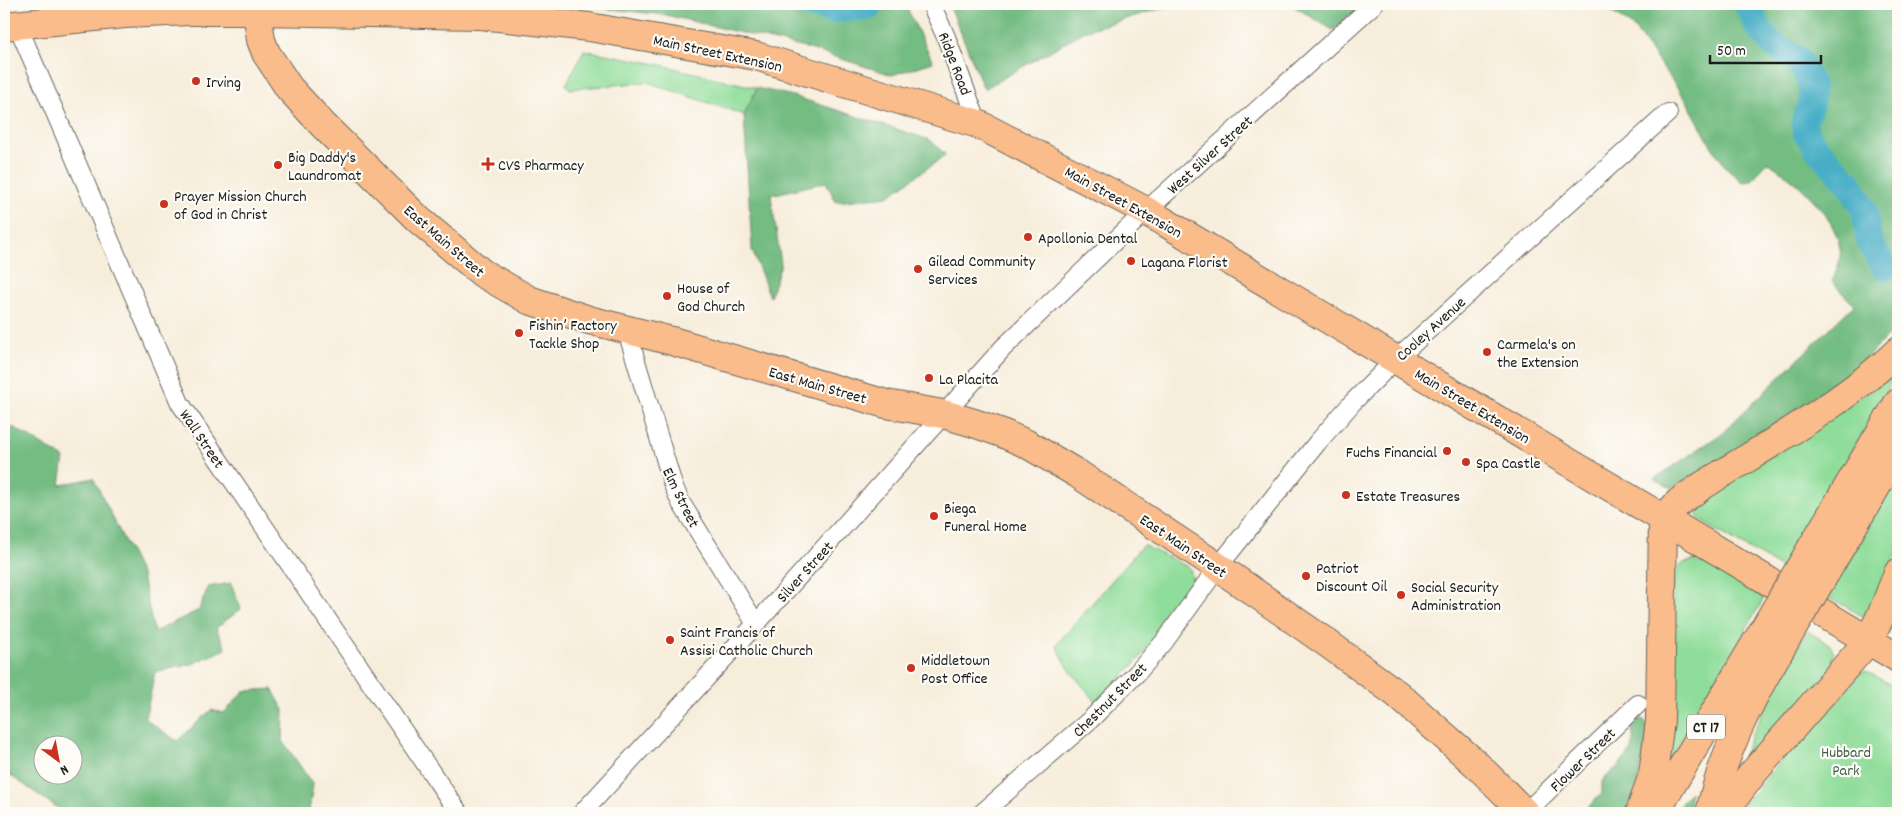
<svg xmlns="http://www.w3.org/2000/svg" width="1902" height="817" font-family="Dekko,sans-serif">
	<rect width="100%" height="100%" fill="#fdfcf7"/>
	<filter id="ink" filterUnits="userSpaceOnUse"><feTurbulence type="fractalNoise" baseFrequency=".02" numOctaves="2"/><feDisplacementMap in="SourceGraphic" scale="10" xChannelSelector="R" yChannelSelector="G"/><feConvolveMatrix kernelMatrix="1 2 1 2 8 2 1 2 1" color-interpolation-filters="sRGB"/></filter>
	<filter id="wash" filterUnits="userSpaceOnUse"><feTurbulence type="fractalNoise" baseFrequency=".0096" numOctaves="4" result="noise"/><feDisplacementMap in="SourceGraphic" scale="20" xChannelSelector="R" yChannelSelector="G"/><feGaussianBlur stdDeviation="1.12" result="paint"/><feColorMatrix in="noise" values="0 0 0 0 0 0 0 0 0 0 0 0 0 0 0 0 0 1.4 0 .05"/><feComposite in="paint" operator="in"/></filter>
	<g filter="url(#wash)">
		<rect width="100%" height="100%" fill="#f7eddb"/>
		<g fill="#8fdd9a" stroke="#567c5b">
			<path d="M584,50l73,14 100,24 -13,27 -97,-33 -77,7 -4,-4z"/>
			<path d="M1890,377l2,1 -1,4 -16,30 -94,156 -80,-47c-5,-5 -6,-9 -5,-17z"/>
			<path d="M1898,475v76l-15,35 -17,31 -4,-1 -24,-14 -12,-4z"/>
			<path d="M1143,545l47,23 3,14 -7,16 -48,62 -41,43 -27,-32 -14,-26z"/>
			<path d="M1700,559l64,39 -96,165 6,-192 10,-8z"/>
			<path d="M1807,631l22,13 5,8 -1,5 2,7 -92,106 -3,-5c17,-47 41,-91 67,-134z"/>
			<path d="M1866,671l32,18v124h-160l3,-6 117,-134z"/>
		</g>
		<g fill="#73bc82" stroke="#486c4f" fill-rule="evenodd">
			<path d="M563,4h342l28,58 -41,13 -82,-26 -144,-34z"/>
			<path d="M949,4h228l-90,26 -103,59z"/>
			<path d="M1290,4h72l-29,26z"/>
			<path d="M1601,4h297v321l-46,48 -135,90 -46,25 -17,-9 67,-45 133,-129 -22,-23c4,-10 10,-22 8,-34 -5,-33 -45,-70 -73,-86l-16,19 -9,1 -17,-16 -15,-22 -23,-43 -53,-73z"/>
			<path d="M757,88l36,8 137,44 16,15 -58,41 -52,6 -10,-20 -55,13 10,69 -11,33 -18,-47 -8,-135z"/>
			<path d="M13,427l51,31 -4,27 33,-7 49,98 12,56 45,-22 9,-23 23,-4 10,26 -25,19 10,21 -34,15 -37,8 -10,47 32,22 34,-31 13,3 20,-22 28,-2 12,21 -1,31 30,44 -4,26 -8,2h-236l-61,-42v-335zM72,744v30h-30v-30z"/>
			<path d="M1634,718l10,2 6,8 -15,65 -9,20h-45l21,-19v-13c8,-8 29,-25 31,-36 2,-10 -4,-16 1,-27z"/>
			<path d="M1690,792l-1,21h-15z"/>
		</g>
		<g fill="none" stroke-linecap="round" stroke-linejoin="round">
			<g stroke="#47aec6" stroke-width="26">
				<path d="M806,4l24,6 39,-3"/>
				<path d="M1747,4l10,22 16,19 26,15 13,26 -1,18 -7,17 2,12 11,16 33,35 15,28 4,30 16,25"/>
			</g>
		</g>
	</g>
	<g filter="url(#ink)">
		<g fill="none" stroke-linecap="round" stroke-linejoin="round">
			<defs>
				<g id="minor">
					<path d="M931,4l15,33 32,87"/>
					<path d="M17,24l163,379 279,410"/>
					<path d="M627,331l46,154 8,18 75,121"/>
					<path d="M582,813l174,-189 247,-276 143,-137 228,-207"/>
					<path d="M982,813l108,-93 47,-47 27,-31 54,-75 99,-124 36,-41 43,-43 272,-246"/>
					<path d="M1525,813l113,-109"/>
				</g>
				<g id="primary">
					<path d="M257,11l4,29 5,13 23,35 34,37 96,95 63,53 47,27 60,20 83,21 214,63 57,10 31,9 28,10 25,11 51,30 140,93 109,76 70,51 79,70 49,49"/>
					<path d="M4,26l121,-12 65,-3h67l223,4 109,12 167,29 222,68 168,87 752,447"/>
				</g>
				<g id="motorway">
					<path d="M1812,547l86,-144"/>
					<path d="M1833,560l65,-110"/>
					<path d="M1640,813l13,-39 7,-53 3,-202 16,-17 20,-14c66,-42 143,-83 199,-137"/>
					<path d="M1655,813l102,-172"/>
					<path d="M1710,813c12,-57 38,-109 68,-160"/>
					<path d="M1723,813l30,-40 116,-133 14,-29 15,-38"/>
				</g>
			</defs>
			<use href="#minor" stroke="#69655f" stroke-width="20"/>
			<use href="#primary" stroke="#69655f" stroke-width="30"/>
			<use href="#motorway" stroke="#69655f" stroke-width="30"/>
			<use href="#minor" stroke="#fff" stroke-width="18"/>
			<use href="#primary" stroke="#f9bc8a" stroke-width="28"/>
			<use href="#motorway" stroke="#f9bc8a" stroke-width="28"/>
			<defs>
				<g id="motorway-bridge">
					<path d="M1757,641l55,-94"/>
					<path d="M1778,653l55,-93"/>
				</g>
			</defs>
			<use href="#motorway-bridge" stroke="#69655f" stroke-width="30" stroke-linecap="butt"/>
			<use href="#motorway-bridge" stroke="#f9bc8a" stroke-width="28"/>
		</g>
	</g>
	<g fill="#c8321e" stroke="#fdfcf7" stroke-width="2">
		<circle cx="196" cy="81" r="5"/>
		<path d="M485.5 156.5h5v5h5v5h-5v5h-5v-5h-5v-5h5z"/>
		<circle cx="278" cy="165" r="5"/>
		<circle cx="164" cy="204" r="5"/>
		<circle cx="1028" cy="237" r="5"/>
		<circle cx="1131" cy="261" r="5"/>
		<circle cx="918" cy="269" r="5"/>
		<circle cx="667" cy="296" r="5"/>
		<circle cx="519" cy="333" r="5"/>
		<circle cx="1487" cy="352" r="5"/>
		<circle cx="929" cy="378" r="5"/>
		<circle cx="1447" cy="451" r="5"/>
		<circle cx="1466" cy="462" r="5"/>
		<circle cx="1346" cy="495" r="5"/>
		<circle cx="934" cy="516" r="5"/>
		<circle cx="1306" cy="576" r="5"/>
		<circle cx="1401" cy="595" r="5"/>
		<circle cx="670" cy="640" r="5"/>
		<circle cx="911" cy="668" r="5"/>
	</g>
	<g text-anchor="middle" stroke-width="4.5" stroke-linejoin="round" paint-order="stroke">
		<rect fill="#fdfcf7" stroke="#605f5e" stroke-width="1" x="1687" y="714.5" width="38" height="25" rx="4"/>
		<g font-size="15" font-weight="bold" fill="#1c1c1c">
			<text x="1706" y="732">CT 17</text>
		</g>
		<g font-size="16" fill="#1c1c1c" stroke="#fdfcf7">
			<text transform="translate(718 52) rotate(12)" y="6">Main Street Extension</text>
			<text transform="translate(956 63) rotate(69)" y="6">Ridge Road</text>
			<text transform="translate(1209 154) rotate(-42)" y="6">West Silver Street</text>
			<text transform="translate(1124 201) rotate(29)" y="6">Main Street Extension</text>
			<text transform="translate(445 240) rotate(41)" y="6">East Main Street</text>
			<text transform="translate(1430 328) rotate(-42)" y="6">Cooley Avenue</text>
			<text transform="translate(818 384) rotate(16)" y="6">East Main Street</text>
			<text transform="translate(1473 405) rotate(31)" y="6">Main Street Extension</text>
			<text transform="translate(203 438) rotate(56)" y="6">Wall Street</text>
			<text transform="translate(682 497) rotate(64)" y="6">Elm Street</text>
			<text transform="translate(1184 545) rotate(34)" y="6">East Main Street</text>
			<text transform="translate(804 571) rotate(-48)" y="6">Silver Street</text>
			<text transform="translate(1109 699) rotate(-45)" y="6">Chestnut Street</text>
			<text transform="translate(1582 759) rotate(-44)" y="6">Flower Street</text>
		</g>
		<g font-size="16" fill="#1c1c1c" stroke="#fdfcf7" text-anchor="start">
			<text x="206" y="87">Irving</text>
			<text x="288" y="162">Big Daddy's<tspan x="288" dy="18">Laundromat</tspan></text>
			<text x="498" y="170">CVS Pharmacy</text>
			<text x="174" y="201">Prayer Mission Church<tspan x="174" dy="18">of God in Christ</tspan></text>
			<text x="1038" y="243">Apollonia Dental</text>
			<text x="928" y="266">Gilead Community<tspan x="928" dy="18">Services</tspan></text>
			<text x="1141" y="267">Lagana Florist</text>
			<text x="677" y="293">House of<tspan x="677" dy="18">God Church</tspan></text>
			<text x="529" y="330">Fishin’ Factory<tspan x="529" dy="18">Tackle Shop</tspan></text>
			<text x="1497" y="349">Carmela's on<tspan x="1497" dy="18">the Extension</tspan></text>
			<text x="939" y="384">La Placita</text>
			<text x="1437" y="457" text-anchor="end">Fuchs Financial</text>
			<text x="1476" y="468">Spa Castle</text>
			<text x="1356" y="501">Estate Treasures</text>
			<text x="944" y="513">Biega<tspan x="944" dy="18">Funeral Home</tspan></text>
			<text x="1316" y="573">Patriot<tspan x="1316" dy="18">Discount Oil</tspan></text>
			<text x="1411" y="592">Social Security<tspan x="1411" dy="18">Administration</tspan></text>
			<text x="680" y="637">Saint Francis of<tspan x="680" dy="18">Assisi Catholic Church</tspan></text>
			<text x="921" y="665">Middletown<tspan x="921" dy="18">Post Office</tspan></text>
		</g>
		<g font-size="16" fill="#446048" stroke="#fdfcf7">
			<text x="1846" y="757">Hubbard<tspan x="1846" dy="18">Park</tspan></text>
		</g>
	</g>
	<rect width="1902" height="817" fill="none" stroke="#fdfcf7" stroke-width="20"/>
	<g transform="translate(58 760) rotate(148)"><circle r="24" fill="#fdfcf7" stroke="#a3a29f"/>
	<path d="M0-4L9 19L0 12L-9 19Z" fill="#c8321e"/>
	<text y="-8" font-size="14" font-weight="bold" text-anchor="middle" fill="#1c1c1c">N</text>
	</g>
	<path d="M1710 55v8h111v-8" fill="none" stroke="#1c1c1c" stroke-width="2.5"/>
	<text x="1717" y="55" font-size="15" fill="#1c1c1c" stroke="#fdfcf7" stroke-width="4" paint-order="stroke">50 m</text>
</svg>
